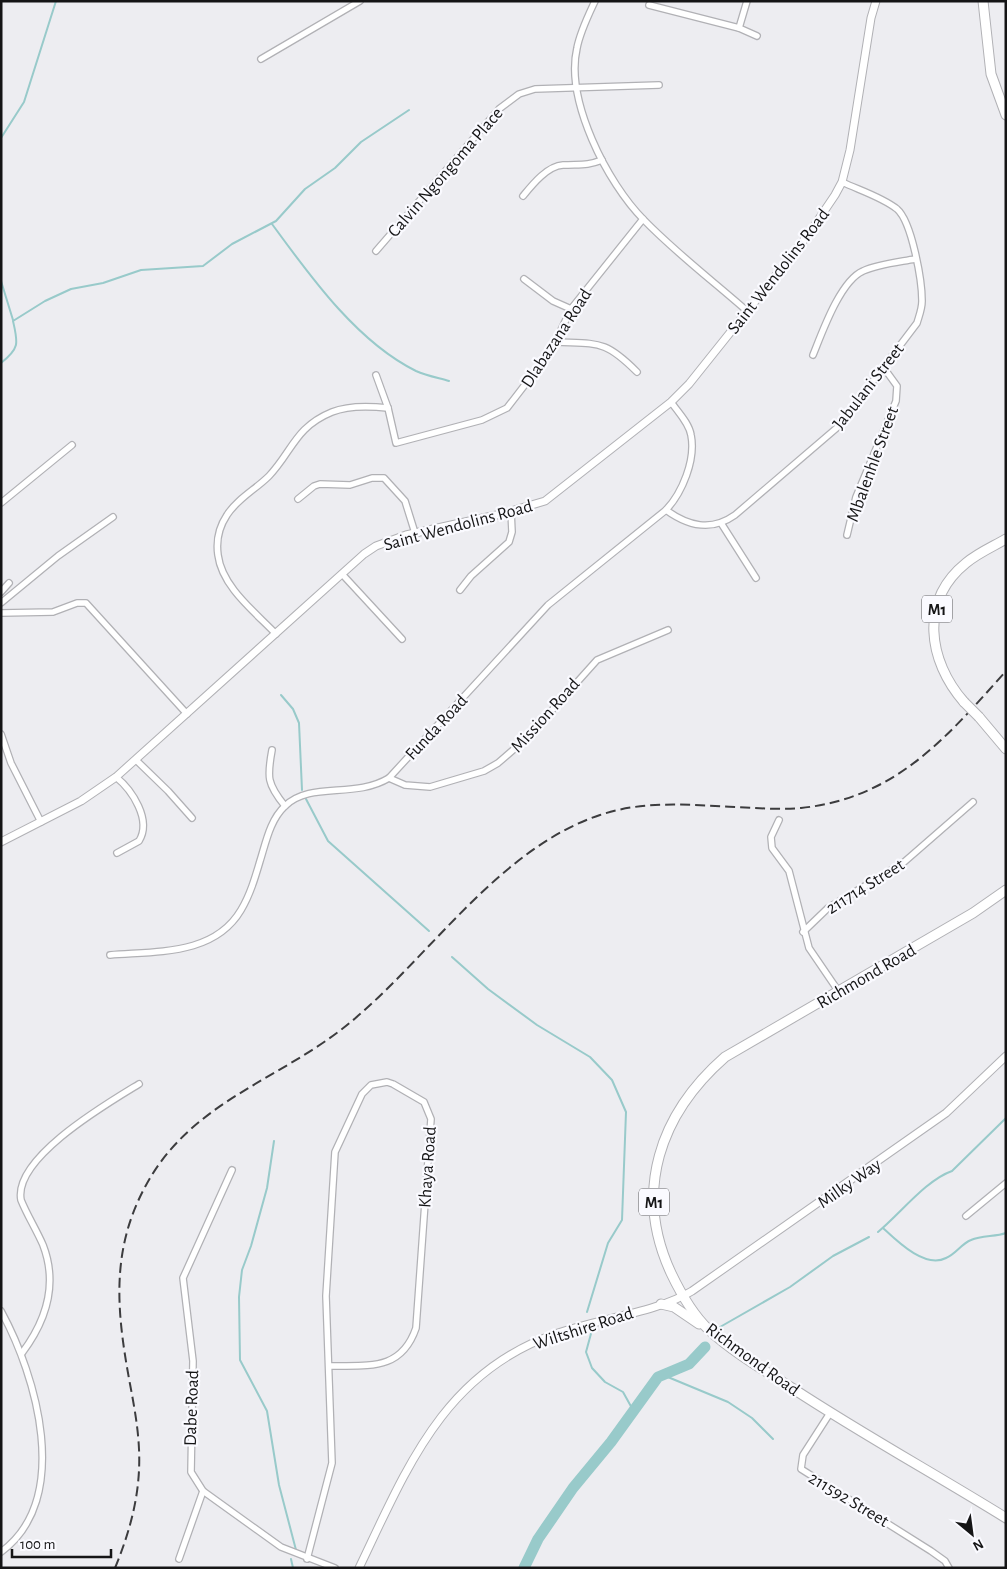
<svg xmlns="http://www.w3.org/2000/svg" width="1007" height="1569" font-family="'Alegreya Sans',sans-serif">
	<rect width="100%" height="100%" fill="#ededf1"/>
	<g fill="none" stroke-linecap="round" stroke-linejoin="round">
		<g stroke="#98caca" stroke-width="2">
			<path d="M1,138l23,-36 32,-101"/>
			<path d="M272,224c38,52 85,118 144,147 11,5 23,7 33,10"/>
			<path d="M1,281l12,39"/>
			<path d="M1,363c19,-15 17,-20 12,-42l32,-20 26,-12 32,-6 38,-13 62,-4 29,-22 44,-23 29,-32 30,-21 26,-26 48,-32"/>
			<path d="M281,695l12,14 6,14 3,67"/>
			<path d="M306,799l22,42 101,90"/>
			<path d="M452,957l36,32 49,36 53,32 22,23 14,32 -4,108 -14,23 -21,69"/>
			<path d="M274,1141l-7,47 -16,58 -9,24 -3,27 1,63 27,51 12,74 17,65"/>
			<path d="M883,1228c14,13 42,41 63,30 10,-4 15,-14 25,-18 11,-5 24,-3 35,-7"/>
			<path d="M878,1232c22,-18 48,-52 74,-61l54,-53"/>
			<path d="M720,1327l70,-40 43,-31 36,-19"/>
			<path d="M592,1330l-6,22 6,16 13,14 18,10 10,18"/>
			<path d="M663,1375l65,27 24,16 21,21"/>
			<path d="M291,1559l2,9"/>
		</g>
		<path stroke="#98caca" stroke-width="11" d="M524,1568l14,-29 35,-51 38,-46 47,-65 31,-13 16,-17"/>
		<defs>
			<g id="minor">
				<path d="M595,1c-7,15 -15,31 -18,47 -12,52 30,135 67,172 32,33 69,61 103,91"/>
				<path d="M649,5l90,23 18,8"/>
				<path d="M739,28l8,-27"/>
				<path d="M261,59l99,-58"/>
				<path d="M523,196c9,-11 24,-30 40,-31 16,-1 24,1 39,-5"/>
				<path d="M376,251l123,-142 20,-15 16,-5 124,-4"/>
				<path d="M524,279l29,22 18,8"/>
				<path d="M556,342c43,2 49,-2 81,30"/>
				<path d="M813,355c9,-22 27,-74 50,-84 15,-7 36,-9 52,-12"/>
				<path d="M376,375l12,33 8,35 86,-23 25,-12 44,-57 20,-42 72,-90"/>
				<path d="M298,499l16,-13 6,-2 30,1 22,-7h12l21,23 10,32"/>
				<path d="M1,503l71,-58"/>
				<path d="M666,510c22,16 45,22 69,5l104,-89 78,-103c2,-7 5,-14 5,-22 0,-20 -10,-79 -25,-92 -15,-12 -38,-19 -55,-27"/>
				<path d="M721,523l35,55"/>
				<path d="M847,535l9,-38 40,-96 1,-15 -13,-18"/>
				<path d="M342,574l60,65"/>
				<path d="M460,590l11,-14 38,-34 3,-10 -1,-21"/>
				<path d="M1,592l8,-9"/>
				<path d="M1,603l57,-47 55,-39"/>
				<path d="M1,613l52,-1 24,-9h9l101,111"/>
				<path d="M276,634c-21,-22 -54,-47 -58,-79 -2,-14 1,-28 9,-40 10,-16 29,-26 42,-39 23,-24 26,-49 63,-64 17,-7 38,-6 56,-4"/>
				<path d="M1,734l10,29 30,59"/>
				<path d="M272,750c-5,27 -5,34 13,56"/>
				<path d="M136,760l32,31 24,27"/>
				<path d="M116,777c16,13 36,43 23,64l-22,12"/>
				<path d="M389,778l16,7 25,2 54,-16 14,-8 30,-26 69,-77 71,-30"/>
				<path d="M779,820l-8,17 1,11 17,23 20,77 30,44"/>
				<path d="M803,932l25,-24 75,-45 70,-61"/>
				<path d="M110,955c45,-4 104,1 131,-45 9,-15 14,-32 19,-49 6,-19 10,-41 25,-55 26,-25 69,-7 104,-28l159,-173 118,-95c16,-17 30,-50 25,-75 -2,-12 -13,-23 -20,-33"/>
				<path d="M232,1170l-49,108 10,83 -2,111 12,19 78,56 54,21"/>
				<path d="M966,1216l40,-33"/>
				<path d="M1,1311c35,64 72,188 0,241"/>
				<path d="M22,1353c24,-32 36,-69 21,-108 -7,-16 -16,-30 -22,-45 -8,-42 87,-97 118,-116"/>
				<path d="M830,1413l-27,42 -2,14 130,82 14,10 4,7"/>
				<path d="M179,1559l24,-68"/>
				<path d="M307,1559l25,-96 -6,-167 9,-144 27,-58 9,-9 16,-3 6,2 31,18 7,17 -15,209c-15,44 -49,37 -87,38"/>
			</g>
			<g id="tertiary">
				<path d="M1,842l80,-41 35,-24 248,-223 12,-8 30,-11 95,-21 44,-13 126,-99 18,-18 119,-149 27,-40 7,-13 8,-32 21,-132 5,-17"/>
				<path d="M359,1568c48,-100 85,-197 199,-235 40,-14 100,-21 134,-42l254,-178 60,-57"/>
			</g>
			<g id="trunk">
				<path d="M983,1l8,73 15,41"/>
				<path d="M964,702c-36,-41 -45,-101 2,-139 12,-10 26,-16 40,-24"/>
				<path d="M979,717l27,32"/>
				<path d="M1006,890l-33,23 -248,144c-65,57 -92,134 -54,216 10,21 21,41 38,57 25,23 55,40 83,58 70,46 143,86 214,130"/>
				<path d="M661,1304l13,3 25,17"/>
			</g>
		</defs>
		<use href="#minor" stroke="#b1b1b5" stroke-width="8"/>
		<use href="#tertiary" stroke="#b1b1b5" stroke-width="9"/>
		<use href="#trunk" stroke="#b1b1b5" stroke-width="11"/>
		<use href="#minor" stroke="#fff" stroke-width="5.5"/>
		<use href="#tertiary" stroke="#fff" stroke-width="7"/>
		<use href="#trunk" stroke="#fff" stroke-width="9"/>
		<path stroke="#3c3c3e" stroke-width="2" stroke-dasharray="10 5" stroke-linecap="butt" d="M115,1568c16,-39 26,-77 24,-119 -1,-22 -5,-44 -9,-65 -13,-70 -20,-132 15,-197 46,-87 137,-107 207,-166 79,-66 148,-173 248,-206 44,-15 90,-10 136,-8 22,1 43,3 65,1 95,-10 145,-70 205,-137"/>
		<defs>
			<path id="trunk-bridge" d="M964,702l15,15"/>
		</defs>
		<use href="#trunk-bridge" stroke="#b1b1b5" stroke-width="11" stroke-linecap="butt"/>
		<use href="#trunk-bridge" stroke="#fff" stroke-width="9"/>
	</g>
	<g text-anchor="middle" stroke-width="4.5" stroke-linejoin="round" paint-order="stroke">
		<g fill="#fafaff" stroke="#5a5a5c" stroke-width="1">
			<rect x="922" y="595.5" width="30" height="27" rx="4"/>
			<rect x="639" y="1188.5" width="30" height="27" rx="4"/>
		</g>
		<g font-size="16" font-weight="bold" fill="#151516">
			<text x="937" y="615">M1</text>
			<text x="654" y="1208">M1</text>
		</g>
		<g font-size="18" fill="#151516" stroke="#fafaff">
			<text transform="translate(445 172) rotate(-49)" y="6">Calvin Ngongoma Place</text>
			<text transform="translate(778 271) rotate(-52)" y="6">Saint Wendolins Road</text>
			<text transform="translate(556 338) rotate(-57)" y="6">Dlabazana Road</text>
			<text transform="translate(868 386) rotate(-52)" y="6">Jabulani Street</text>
			<text transform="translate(872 464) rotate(-70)" y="6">Mbalenhle Street</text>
			<text transform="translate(458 525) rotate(-15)" y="6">Saint Wendolins Road</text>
			<text transform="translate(545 715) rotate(-48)" y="6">Mission Road</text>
			<text transform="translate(436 727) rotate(-47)" y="6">Funda Road</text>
			<text transform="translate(865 886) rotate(-32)" y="6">211714 Street</text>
			<text transform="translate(866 976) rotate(-30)" y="6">Richmond Road</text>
			<text transform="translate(427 1167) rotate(-86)" y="6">Khaya Road</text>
			<text transform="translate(849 1183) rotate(-35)" y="6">Milky Way</text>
			<text transform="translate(583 1328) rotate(-18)" y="6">Wiltshire Road</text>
			<text transform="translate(753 1359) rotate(36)" y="6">Richmond Road</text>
			<text transform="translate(191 1408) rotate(-88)" y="6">Dabe Road</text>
			<text transform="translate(849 1499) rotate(31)" y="6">211592 Street</text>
		</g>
	</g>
	<rect width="1007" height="1569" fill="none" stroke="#151516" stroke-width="5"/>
	<g transform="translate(972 1534) rotate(151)" stroke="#fafaff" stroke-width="4" paint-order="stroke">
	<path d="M0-4L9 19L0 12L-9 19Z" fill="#151516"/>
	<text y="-8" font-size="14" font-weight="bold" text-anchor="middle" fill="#151516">N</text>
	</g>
	<path d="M12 1549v8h99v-8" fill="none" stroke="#151516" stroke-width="2.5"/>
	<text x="20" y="1549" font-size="15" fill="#151516" stroke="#fafaff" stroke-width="4" paint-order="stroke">100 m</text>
</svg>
